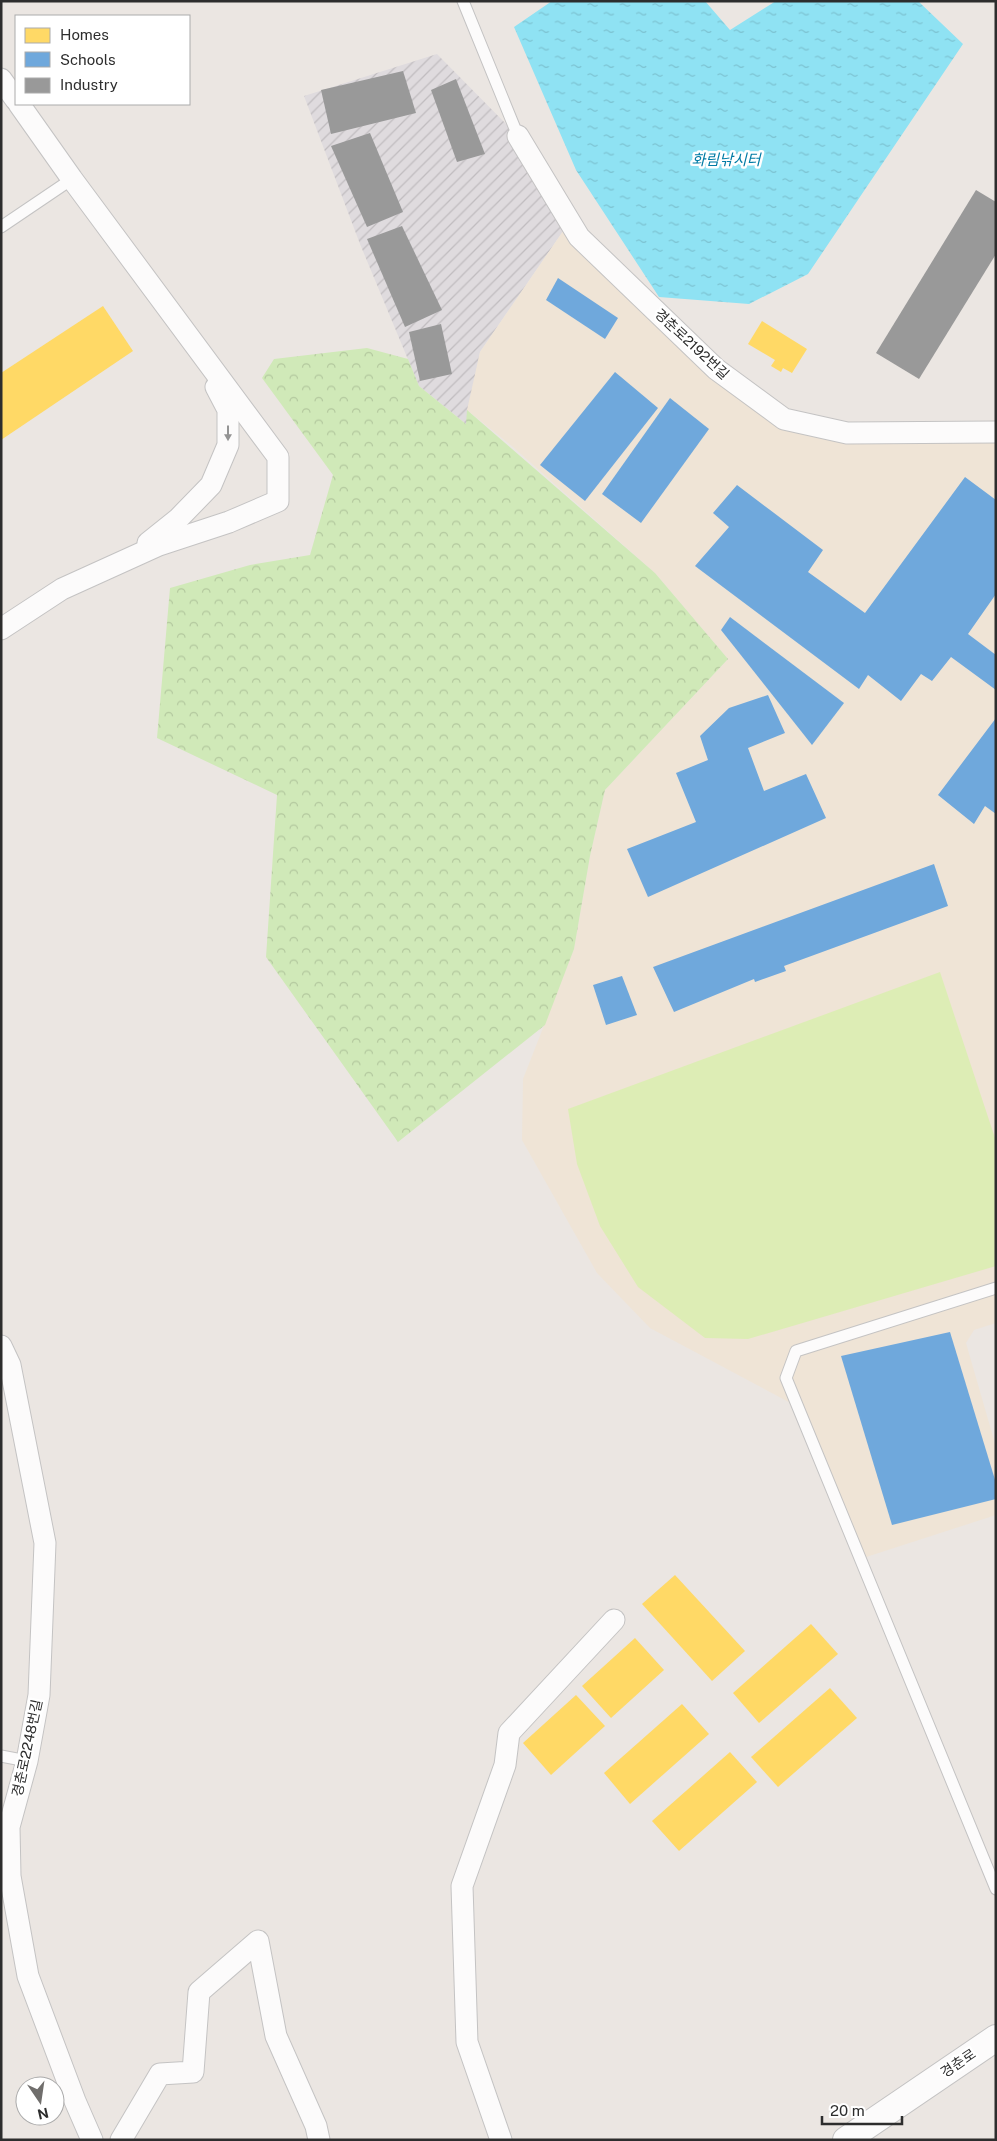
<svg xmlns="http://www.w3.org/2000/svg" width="997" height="2141" font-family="'Public Sans','Noto Sans KR',sans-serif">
	<defs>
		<pattern id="industrial-furrows" width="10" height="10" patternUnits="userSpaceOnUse" patternTransform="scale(1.25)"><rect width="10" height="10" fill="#dfdbde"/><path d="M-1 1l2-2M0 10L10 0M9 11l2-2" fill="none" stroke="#c0bcbf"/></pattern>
		<pattern id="forest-crowns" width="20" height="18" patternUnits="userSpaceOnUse" patternTransform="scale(1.25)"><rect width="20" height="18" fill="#d0e9b8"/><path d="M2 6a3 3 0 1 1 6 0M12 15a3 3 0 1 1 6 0" fill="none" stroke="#b3c89e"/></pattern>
		<pattern id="water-ripples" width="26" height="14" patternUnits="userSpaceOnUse" patternTransform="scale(1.25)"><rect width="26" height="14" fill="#8fe2f3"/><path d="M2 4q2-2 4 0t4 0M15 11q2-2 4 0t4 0" fill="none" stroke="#7cc2d1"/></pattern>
	</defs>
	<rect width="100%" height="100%" fill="#ebe6e2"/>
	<path fill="url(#industrial-furrows)" d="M437,54l81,82 52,85 -90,131 -14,72 -47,-38 -59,-142 -56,-148z"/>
	<path fill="#efe4d6" d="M570,221l214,198 212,13v891l-22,7 -8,13 30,104v68l-136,44 -62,-152 -148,-79 -53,-55 -75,-133 1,-61 51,-130 16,-93 15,-66 123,-131 -73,-86 -142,-126 -46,-37 13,-58z"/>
	<path fill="url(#forest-crowns)" d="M367,348l41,11 11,27 47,38 1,-14 188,163 73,86 -123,131 -15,66 -16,93 -29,76 -147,117 -132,-185 11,-162 -120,-57 13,-150 80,-23 60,-10 23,-80 -71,-97 12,-19z"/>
	<path fill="#ddedb5" d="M940,972l56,169v125l-248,73 -43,-1 -67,-51 -38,-61 -23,-62 -9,-55z"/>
	<path fill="url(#water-ripples)" d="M552,1h153l25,29 46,-29h142l45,43 -155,230 -59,30 -90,-7 -83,-127 -62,-143z"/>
	<g fill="#ffd966">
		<path d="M103,306l30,45 -132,89v-67z"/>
		<path d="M762,321l45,28 -15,24 -9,-5 -2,4 -10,-6 4,-6 -27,-16z"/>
		<path d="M675,1575l70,76 -33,30 -70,-77z"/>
		<path d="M811,1624l27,30 -79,69 -26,-30z"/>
		<path d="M635,1638l29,32 -53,48 -29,-32z"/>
		<path d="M830,1688l27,30 -79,69 -27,-30z"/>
		<path d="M576,1695l29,31 -54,49 -28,-32z"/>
		<path d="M682,1704l27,30 -79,70 -26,-31z"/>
		<path d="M730,1752l27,30 -78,69 -27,-30z"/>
	</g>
	<g fill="#6fa8dc">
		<path d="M558,278l60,40 -13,21 -59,-39z"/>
		<path d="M615,372l43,36 -73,93 -45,-36z"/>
		<path d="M670,398l39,31 -68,94 -39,-29z"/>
		<path d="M965,477l31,23v94l-28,40 28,21v35l-45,-33 -19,24 -11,-7 -20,27 -33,-26 -9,14 -164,-123 34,-39 -16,-14 24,-28 86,65 -15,22 57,41z"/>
		<path d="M730,617l114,86 -32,42 -91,-115z"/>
		<path d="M768,695l17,38 -37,15 16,43 42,-17 20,44 -178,79 -21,-48 69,-27 -20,-49 32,-13 -8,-24 29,-28z"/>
		<path d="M996,718v96l-11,-8 -11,18 -36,-29z"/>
		<path d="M934,864l14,42 -164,60 2,5 -31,11 -1,-3 -80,33 -21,-45z"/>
		<path d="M622,976l15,39 -31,10 -13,-40z"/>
		<path d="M950,1332l46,151v16l-104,26 -51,-169z"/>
	</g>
	<g fill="#999">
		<path d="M403,71l13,42 -85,21 -10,-44z"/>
		<path d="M456,79l29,75 -28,8 -26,-72z"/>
		<path d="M370,133l33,79 -36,15 -36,-81z"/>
		<path d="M976,190l20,12v52l-77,125 -43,-26z"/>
		<path d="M402,226l40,84 -37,17 -38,-88z"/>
		<path d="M441,324l11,50 -32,7 -11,-49z"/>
	</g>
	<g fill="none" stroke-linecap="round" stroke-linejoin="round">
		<defs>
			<g id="service">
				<path d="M463,1l55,135"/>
				<path d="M1,227l71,-48"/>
				<path d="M996,1288l-200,63 -10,27 210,511"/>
				<path d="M1,1756l26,5"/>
			</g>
			<g id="minor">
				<path d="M1,79l15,21"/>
				<path d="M518,136l61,101 137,132 68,50 63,14 149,-1"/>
				<path d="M148,543l30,-24 33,-34 17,-40v-35l-12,-23"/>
				<path d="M1,629l61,-40 97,-44 70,-23 49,-21v-44l-206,-278 -53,-75"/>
				<path d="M1,1346l9,19 35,178 -6,152 -12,66 -18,66 1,49 18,100 47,125 17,39"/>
				<path d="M121,2140l39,-66 33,-2 6,-80 59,-51 18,95 40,90 3,14"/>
				<path d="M501,2140l-34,-98 -5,-156 43,-121 4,-32 105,-113"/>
			</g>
			<path id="tertiary" d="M846,2140l150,-102"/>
		</defs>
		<use href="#service" stroke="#c4c3c3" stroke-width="13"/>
		<use href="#minor" stroke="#c4c3c3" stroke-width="23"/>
		<use href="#tertiary" stroke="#c4c3c3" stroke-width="28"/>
		<use href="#service" stroke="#fcfbfb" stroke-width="11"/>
		<use href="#minor" stroke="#fcfbfb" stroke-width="21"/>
		<use href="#tertiary" stroke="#fcfbfb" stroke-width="26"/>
	</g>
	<defs><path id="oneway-solid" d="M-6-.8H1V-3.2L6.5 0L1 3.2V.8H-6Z" transform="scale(1.25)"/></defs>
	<use fill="#949494" href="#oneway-solid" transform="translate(228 433) rotate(90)"/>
	<g text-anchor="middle" stroke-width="5" stroke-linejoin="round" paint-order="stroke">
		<g font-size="14" fill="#2d2d2d" stroke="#fff">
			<text transform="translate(692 344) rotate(43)" y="5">경춘로2192번길</text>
			<text transform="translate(27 1748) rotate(-78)" y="5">경춘로2248번길</text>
			<text transform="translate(958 2063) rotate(-34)" y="5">경춘로</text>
		</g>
		<g font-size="15" font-style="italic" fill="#017ba5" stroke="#fff">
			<text x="726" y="165">화림낚시터</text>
		</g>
	</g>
	<rect width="997" height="2141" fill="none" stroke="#2d2d2d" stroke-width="5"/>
	<rect x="15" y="15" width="175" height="90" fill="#ffffff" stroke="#ababab"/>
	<rect x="25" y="28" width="25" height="15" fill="#ffd966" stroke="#ababab"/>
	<text x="60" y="40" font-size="15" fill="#2d2d2d">Homes</text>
	<rect x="25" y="52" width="25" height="15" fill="#6fa8dc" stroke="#ababab"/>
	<text x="60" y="65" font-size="15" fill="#2d2d2d">Schools</text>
	<rect x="25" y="78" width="25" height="15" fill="#999999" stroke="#ababab"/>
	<text x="60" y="90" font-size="15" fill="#2d2d2d">Industry</text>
	<g transform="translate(40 2101) rotate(167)"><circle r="24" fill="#ffffff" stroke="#ababab"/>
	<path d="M0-4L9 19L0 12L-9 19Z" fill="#706e6c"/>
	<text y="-8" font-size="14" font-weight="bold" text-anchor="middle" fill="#2d2d2d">N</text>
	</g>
	<path d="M822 2116v8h80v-8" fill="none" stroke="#2d2d2d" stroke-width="2.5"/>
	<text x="830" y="2116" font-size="15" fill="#2d2d2d" stroke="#ffffff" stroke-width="4" paint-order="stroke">20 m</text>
</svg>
